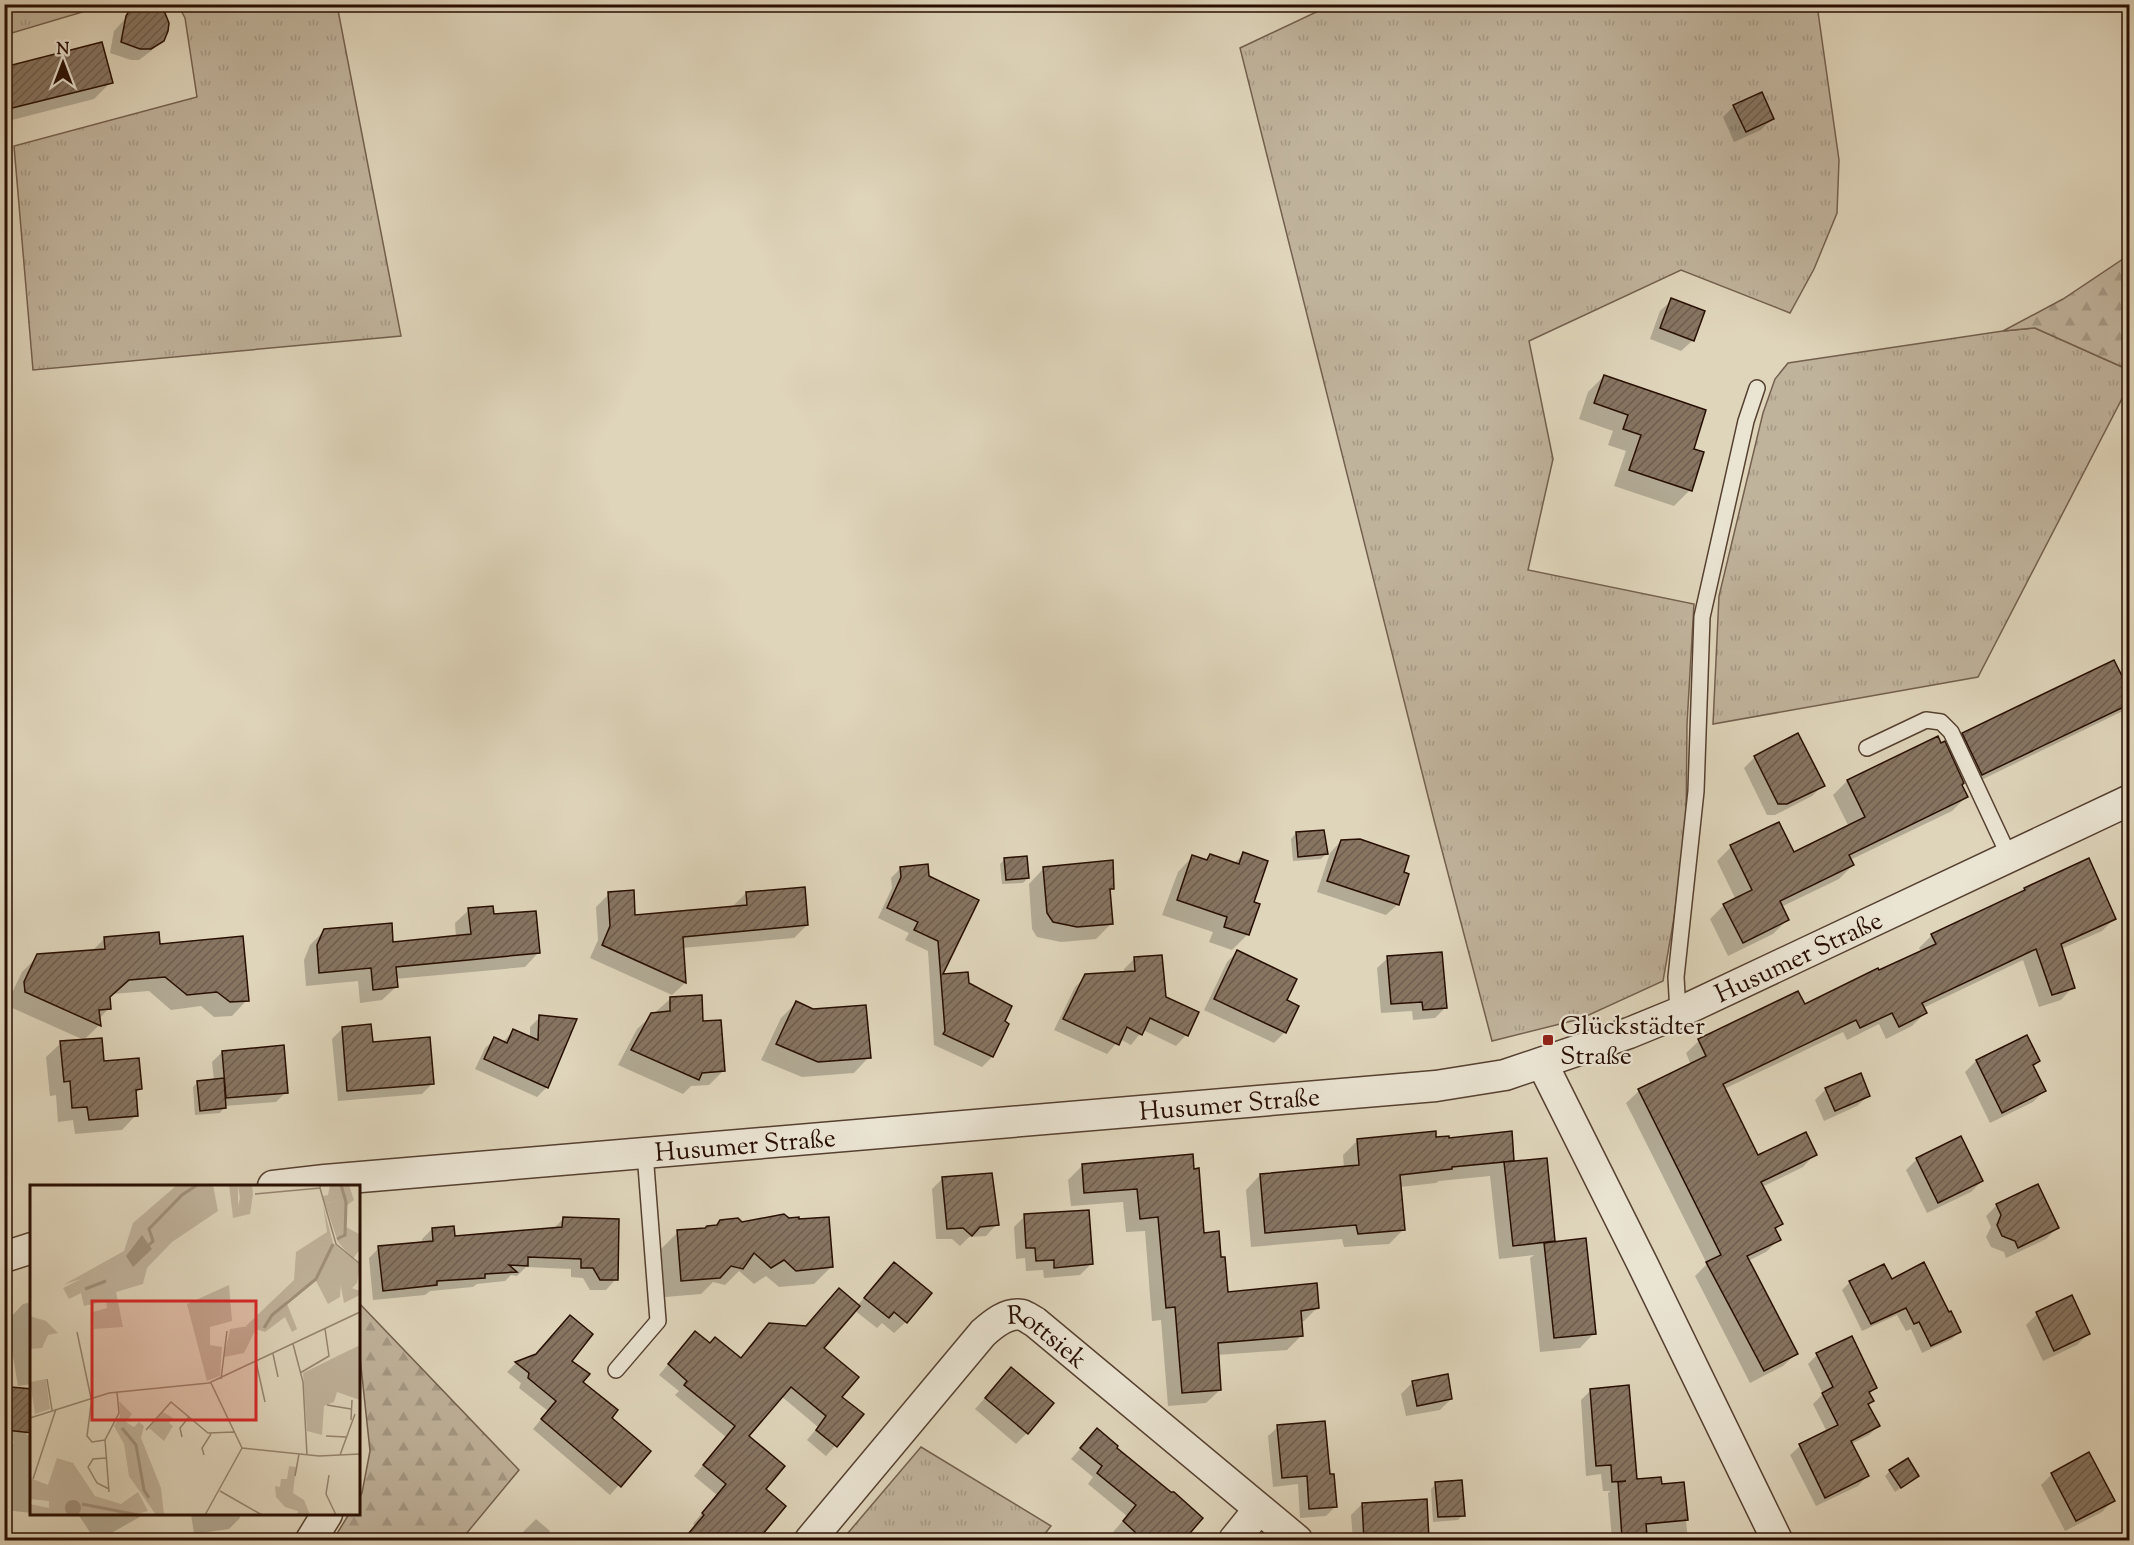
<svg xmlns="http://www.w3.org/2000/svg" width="2134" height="1545" font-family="'Sorts Mill Goudy',serif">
	<defs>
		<pattern id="grass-tufts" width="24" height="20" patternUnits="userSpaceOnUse" patternTransform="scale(1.5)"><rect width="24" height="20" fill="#c0b39c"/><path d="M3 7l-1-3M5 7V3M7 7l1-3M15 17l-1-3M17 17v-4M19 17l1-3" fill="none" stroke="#a59985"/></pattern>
		<pattern id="forest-firs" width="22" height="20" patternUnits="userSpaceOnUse" patternTransform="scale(1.5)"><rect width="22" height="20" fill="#c0b39c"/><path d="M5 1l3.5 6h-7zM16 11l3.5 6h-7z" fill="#a59985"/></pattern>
		<pattern id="building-hatch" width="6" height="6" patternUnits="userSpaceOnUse" patternTransform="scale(1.5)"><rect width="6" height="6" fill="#877562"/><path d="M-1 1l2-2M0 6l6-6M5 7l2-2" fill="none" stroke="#6e5e4f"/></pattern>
	</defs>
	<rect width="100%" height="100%" fill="#dfd5bb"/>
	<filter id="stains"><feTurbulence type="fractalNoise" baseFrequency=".00333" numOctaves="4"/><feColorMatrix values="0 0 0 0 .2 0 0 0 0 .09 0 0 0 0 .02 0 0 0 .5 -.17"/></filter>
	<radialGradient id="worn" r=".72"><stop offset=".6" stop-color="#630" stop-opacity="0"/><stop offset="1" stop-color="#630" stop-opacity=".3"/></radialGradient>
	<g fill="url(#grass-tufts)" stroke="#74604f" stroke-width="1.5">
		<path d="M5,4h101v1l-101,30z"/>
		<path d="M178,5h159l64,331 -368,34 -19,-224 183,-49 -12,-79z"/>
		<path d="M1331,5h486l22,155 -2,53 -23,56 -24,44 -109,-43 -152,71 24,118 -25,111 166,34 -7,120 -1,102 -12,92 -11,63 -83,38 -88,22 -58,-221 -194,-772z"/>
		<path d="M2035,328l94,42v15l-151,292 -265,47 6,-128 44,-183 12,-34 13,-16 215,-32z"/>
		<path d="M921,1447l130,79 -11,14h-198z"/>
	</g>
	<g fill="url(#forest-firs)" stroke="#74604f" stroke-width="1.5">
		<path d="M2129,255v115l-94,-42 -32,3 60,-32z"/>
		<path d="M359,1303l160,167 -58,70h-128l16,-26h9l1,-16 3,-5 8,-42 -11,-103z"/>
	</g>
	<g fill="#0003">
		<path d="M135,8l28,32 -12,11 -12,9h-8l-21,-7 4,-22z"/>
		<path d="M4,68l107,14 -17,17 -90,23z"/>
		<path d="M1734,106l38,13 -11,11 -27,12 -11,-25z"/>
		<path d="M1672,300l21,40 -12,11 -31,-12 10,-28z"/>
		<path d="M1604,376l88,74 -2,40 -16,16 -60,-20 12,-35 -18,-6 5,-14 -34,-12 9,-27z"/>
		<path d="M2130,696v26l-7,-11 -152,74 -19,-40 11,-11z"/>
		<path d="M1937,738l29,59 -14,14 -102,49 3,5 -14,14 -58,28 6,13 -14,14 -45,22 -18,-37 14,-14 12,-5 -19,-39 14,-14 62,7 56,-27 -16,-32 14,-14z"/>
		<path d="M1755,757l68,28 -11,11 -37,19h-8l-23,-47z"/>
		<path d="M1296,833l30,21 -5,5 -28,2 -2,-22z"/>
		<path d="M1341,841l61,32 -4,31 -12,11 -69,-23 13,-39z"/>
		<path d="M1244,854l8,48 6,3 -11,30 -15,15 -23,-8 4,-10 -51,-17 16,-43 15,-16 12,5 5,-5 23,8z"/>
		<path d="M1005,859l23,19 -5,5 -21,1 -2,-20z"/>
		<path d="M901,868l76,32 -37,76 27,-3 1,11 39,40 -15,33 -10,10 -48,-22 -6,-94 -23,-11 4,-7 -31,-15 14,-30 -1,-10z"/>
		<path d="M1044,868l69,20 -4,4 3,31 -16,16 -35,3 -24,-5 -5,-8 -3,-45z"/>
		<path d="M2025,889l90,29 -13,13 -41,18 12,38 -12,13 -22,7 -16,-47 -100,48 2,5 -13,13 -26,13 -7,-15 -32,16 -4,-8 -119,57 33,68 58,-3 -12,13 -41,20 19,37 -7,7 5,8 -13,13 -18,9 48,93 -13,12 -33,17 -55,-107 12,-12 -81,-161 13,-12 52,-26 -5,-12 13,-12 99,-48 6,13 117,-54 -2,-4 13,-13 88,-41z"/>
		<path d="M746,893l61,32 -13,13 -112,10 3,35 -13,12 -82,-37 8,-18 -2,-33 13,-13 25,22 99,-10z"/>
		<path d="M469,910l24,6 45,37 -13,14 -130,12 1,8 -14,13 -22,3 -2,-22 -52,5 -2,-26 6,-15 14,-14 68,13 64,-7 -1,-14z"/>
		<path d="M105,938l53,8 89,54 -15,16 -18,1 -13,-11 -30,4 -22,-19 -37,3 -4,4 1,10 -10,11v6l-15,15 -74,-33 -1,-8 13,-27 16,-16 54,-5z"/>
		<path d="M1238,951l47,50v31l-11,11 -70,-33 23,-48z"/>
		<path d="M1388,958l57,50 -10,10 -22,2 -1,-9 -31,2 -4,-45z"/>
		<path d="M1134,959l31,39 21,37 -10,11 -33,-16 -12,15 -11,-6 -13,15 -53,-24 21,-43 11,-11 38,-3v-4z"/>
		<path d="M670,999l32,24 22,47 -15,15 -18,1 -8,8 -65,-29 19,-36z"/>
		<path d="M796,1003l17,8 56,46 -15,16 -52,4 -41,-17 20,-42z"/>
		<path d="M540,1017l35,3 -29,68 -9,9 -62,-28 10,-21 10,-9 8,3 10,-11 17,7v-11z"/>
		<path d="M343,1028l89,56 -10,10 -84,7 -6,-62z"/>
		<path d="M2027,1037l12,24 -7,6 12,24 -11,11 -43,21 -25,-51 11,-11z"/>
		<path d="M61,1043l79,46 -6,6 2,20 -14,15 -47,4 -2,-14 -15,2 -2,-27 -6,1 -4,-39z"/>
		<path d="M222,1052l64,40 -10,10 -51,4 -5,7 -25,2 -2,-28 5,-5 16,-1 -2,-19z"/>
		<path d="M1826,1089l43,6 -12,11 -33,15 -9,-21z"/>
		<path d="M1510,1133l3,30 41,78 -3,2 43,90 -14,15 -40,4 -10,-94 4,-3 -35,4 -9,-83 -51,5 -3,2 -36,4 4,42 -15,15 -45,3 -2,-8 -91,8 -5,-57 14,-15 84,-7 -1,-13 14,-14 91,-2z"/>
		<path d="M1192,1155l10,79 24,60 91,14 -13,13 -4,1 1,14 -14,14 -70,5 3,35 -14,13 -38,3 -7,-86 -9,1 -7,-90 -19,1 -3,-30 -52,4 -3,-26 14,-14z"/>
		<path d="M1917,1159l65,22 -11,11 -44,21 -21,-43z"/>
		<path d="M943,1178l54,46 -11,12 -17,1 -9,9 -8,-7h-16l-4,-50z"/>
		<path d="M2130,1189v45h-1l-7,-37z"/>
		<path d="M1997,1205l60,23 -11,11 -40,19 -2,-6 -13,-5 -5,-10 5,-10 -5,-11z"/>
		<path d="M1025,1216l66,48 -11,11 -36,3 -1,-8 -17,1 -1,-13 -9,1 -2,-32z"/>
		<path d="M563,1219l53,60 -10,11h-16l-7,-12 -12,-1v-8l-45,-2 -9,9 -6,-1 -6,6 -28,3 -4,3 -43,4 -5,4 -52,5 -4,-42 10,-10 43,-4v-5l10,-10 22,9 99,-9z"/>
		<path d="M789,1219l8,2 34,46 -17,17 -35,3 -13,-11 -12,8 -15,-13 -14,14 -12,-3 -12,12 -36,3 -4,-48 17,-17 27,-2 11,-4 5,-5 20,3z"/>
		<path d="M894,1264l36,29 -24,29 -12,11 -12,-10 -5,5 -23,-18 -32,38 18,49 22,18 -36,41 -19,-16 11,-13 -37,-31 -34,41 17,53 20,16 -28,34h-73l13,-14 -3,-2 24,-29 -23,-19 32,-39 -51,-42 4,-4 -20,-16 36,-42 15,12 30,14 20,-24 45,-7 52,-22z"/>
		<path d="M1891,1281l57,33 12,17 -8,8 -30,14 -11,-24 -5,2 -9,-16 -35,16 -20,-41 8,-8z"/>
		<path d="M2071,1297l17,37 -11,11 -34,16 -17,-36 11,-11z"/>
		<path d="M32,1302v82l-14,2 -11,-65 16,-17z"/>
		<path d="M1817,1355l58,33 -6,6 3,7 -4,4 10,21 -9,9 -18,9 16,32 -9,10 -42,20 -26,-51 10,-9 27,-14 -14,-28 10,-10 -15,-30z"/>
		<path d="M535,1356l35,5 10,21 30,36 39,33 -39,44 -77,-66 15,-18 -29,-23 2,-5 -14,-11 9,-9z"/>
		<path d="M1011,1369l16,64 -11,11 -41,-35z"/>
		<path d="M1413,1382l38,17 -11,11 -34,6 -5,-22z"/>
		<path d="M12,1388l16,44 -2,3h6v78l-28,-3v-16l7,-49 3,-3 -10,-2v-44z"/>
		<path d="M1591,1390l45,91 24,5 22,-3 6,57h-76l-4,-47 3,-2h-8l-2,-17 -15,2 -5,-76z"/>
		<path d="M1278,1427l51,48 7,31 -10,10 -26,2 -2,-34 -25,3 -5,-51z"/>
		<path d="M1087,1441l28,8 72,55 14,15 -19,21h-59l-10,-8 14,-16 -39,-32 5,-7 -22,-18z"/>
		<path d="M1890,1471l27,5 -22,16 -10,-16z"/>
		<path d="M2052,1474l61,26 -11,12 -37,19 -24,-46z"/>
		<path d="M1436,1484l27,31 -5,5 -25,2 -2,-33z"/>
		<path d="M1425,1500l3,40h-75l-2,-25 11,-11z"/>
		<path d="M78,1514h67l-46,26h-4z"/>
		<path d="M191,1514h48l1,4 -11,11 -35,5z"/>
		<path d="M536,1519l14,12 -2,3 7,6h-40z"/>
		<path d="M1893,1536l8,3 1,1h-18z"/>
	</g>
	<g fill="url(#building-hatch)" stroke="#280e02" stroke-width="1.5">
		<path d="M140,4h11l7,3 7,6 4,10 -1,8 -4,10 -13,8h-11l-19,-7 5,-26 3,-5z"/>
		<path d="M102,42l11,41 -109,27v-43z"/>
		<path d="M1762,92l12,27 -28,13 -13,-27z"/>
		<path d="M1671,298l34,13 -11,30 -34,-13z"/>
		<path d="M1604,375l102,35 -12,39 10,3 -12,39 -63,-21 12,-35 -18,-6 5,-14 -34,-12z"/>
		<path d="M2114,660l16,32v12l-148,71 -20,-42z"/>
		<path d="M1798,733l27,53 -38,18h-9l-24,-48z"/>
		<path d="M1938,736l3,7 4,-2 19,42 -2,2 6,12 -119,58 5,10 -74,36 9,19 -46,23 -20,-39 29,-14 -22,-45 49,-23 15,30 71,-35 -18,-37z"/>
		<path d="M1324,830l4,24 -30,3 -2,-25z"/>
		<path d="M1360,839l49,17 -5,16 5,2 -10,31 -72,-24 14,-41z"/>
		<path d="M1243,852l25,9 -14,41 6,2 -11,31 -25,-8 3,-10 -50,-17 15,-45 15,5 3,-6 29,10z"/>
		<path d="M1027,856l2,22 -23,2 -2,-22z"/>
		<path d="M2089,858l27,61 -55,25 14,44 -23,7 -16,-46 -114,54 5,10 -28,14 -7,-14 -32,15 -4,-8 -133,64 35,71 48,-23 11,23 -56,27 22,42 -8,4 6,12 -34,16 51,98 -34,17 -58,-109 15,-7 -83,-166 68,-33 -8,-17 100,-48 7,13 73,-36 1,2 57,-26 -5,-10 94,-44 -1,-2z"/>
		<path d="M1113,860l1,29h-4l3,35 -36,3 -24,-5 -6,-9 -4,-46z"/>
		<path d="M928,864l1,12 50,24 -36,74 25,-2 1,11 43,23 -7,15 4,3 -16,33 -50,-23 2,-3 -7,-90 -24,-11 4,-8 -31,-14 14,-31 -1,-10z"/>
		<path d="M805,887l3,38 -125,12 3,46 -84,-38 8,-19 -2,-34 26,-2 1,25 112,-10 -1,-13z"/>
		<path d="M493,906l1,8 42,-3 4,42 -144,14 2,20 -25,3 -2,-22 -52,5 -2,-28 7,-16 68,-6 1,19 78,-8 -3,-26z"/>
		<path d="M159,932l1,12 83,-8 6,65 -19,1 -13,-10 -30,3 -22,-18 -36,3 -19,17 1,12 -12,1 2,16 -76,-34 -1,-10 13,-28 68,-5 -1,-12z"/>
		<path d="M1237,950l60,29 -10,21 12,6 -13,27 -72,-34z"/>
		<path d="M1442,952l5,56 -24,2 -1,-8 -31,2 -4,-48z"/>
		<path d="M1162,955l4,42 33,15 -11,24 -38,-18 -8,17 -15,-8 -8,18 -56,-26 22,-45 50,-3 -1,-14z"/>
		<path d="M702,995l1,26 18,-1 4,51 -23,2 -3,7 -68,-30 20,-37 19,-2v-14z"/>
		<path d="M796,1001l17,8 53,-4 5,53 -53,4 -42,-18z"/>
		<path d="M539,1015l38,4 -29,69 -64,-29 10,-22 13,6 6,-14 25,11z"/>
		<path d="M371,1024l2,18 57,-5 4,47 -87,7 -5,-64z"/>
		<path d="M2027,1035l13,26 -7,4 13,26 -44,22 -26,-53z"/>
		<path d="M102,1038l2,23 35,-3 3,31 -6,1 2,26 -49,4 -2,-13 -15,1 -2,-27 -6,1 -4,-41z"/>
		<path d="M284,1045l4,48 -62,5 -4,-47z"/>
		<path d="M1861,1073l9,23 -35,15 -10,-23z"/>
		<path d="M224,1078l2,30 -26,3 -3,-30z"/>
		<path d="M1436,1131v6l13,-1v2l63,-7 2,30 -62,6v2l-52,6 5,55 -47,4 -2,-9 -91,8 -5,-59 99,-9 -2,-26z"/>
		<path d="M1961,1136l22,45 -45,22 -22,-45z"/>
		<path d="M1193,1154l1,15 5,-1 5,65 15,-2 2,26h4l3,35 89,-9 2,25 -18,3 2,25 -85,7 3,47 -39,3 -7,-86 -9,1 -8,-91 -18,2 -3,-30 -53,4 -2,-29z"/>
		<path d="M1547,1158l8,83 -42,5 -9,-84z"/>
		<path d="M992,1173l7,52 -19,2 -8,9 -9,-8 -16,1 -5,-52z"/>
		<path d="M2038,1184l21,44 -41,20 -3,-7 -13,-5 -5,-11 4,-10 -5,-11z"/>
		<path d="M1089,1210l4,54 -39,4v-8l-18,1 -1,-13h-9l-2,-34z"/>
		<path d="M784,1214l5,4 10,-1v2l30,-2 4,50 -37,4 -12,-11 -13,8 -17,-15 -11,16 -12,-3 -11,12 -39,3 -4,-51 28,-2 2,-2 10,-1 3,-5 18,-2 4,4z"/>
		<path d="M563,1217l56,2 -1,61h-18l-7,-12h-12v-9l-53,-2v9l-19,-1 8,7 -32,2v4l-48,3v4l-54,6 -5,-45 55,-5 -1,-13 22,-2 1,10 107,-9z"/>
		<path d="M1586,1238l10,96 -42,4 -10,-95z"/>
		<path d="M894,1262l38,31 -25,30 -13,-11 -5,6 -25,-20z"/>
		<path d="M1924,1262l25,50 2,-1 10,21 -30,14 -12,-24 -5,2 -8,-16 -35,16 -22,-43 35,-17 8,15z"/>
		<path d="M839,1288l21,18 -36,42 35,29 -17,20 22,17 -27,33 -21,-17 10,-14 -35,-29 -42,49 36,30 -19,23 20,17 -28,34h-75l21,-25 -2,-2 24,-29 -23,-19 32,-39 -51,-41 3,-4 -19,-17 27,-33 15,12 5,-6 26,21 28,-35 37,3z"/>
		<path d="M2072,1295l18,39 -36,17 -18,-39z"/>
		<path d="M570,1315l23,19 -21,27 18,13 -7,8 35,28 -6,8 39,33 -30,36 -80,-68 15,-18 -28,-23 1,-5 -14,-11 21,-8z"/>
		<path d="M1852,1336l25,52 -8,4 5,9 -6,3 12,22 -29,15 18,35 -44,22 -26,-54 39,-19 -16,-32 11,-6 -17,-34z"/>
		<path d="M1011,1367l43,36 -26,31 -43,-36z"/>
		<path d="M1448,1374l4,25 -35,7 -5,-25z"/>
		<path d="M1629,1385l8,94 24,-2 1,7 22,-2 4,38 -42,4 1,11 -25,2 -4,-55 8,-1 -14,1 -1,-17 -15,1 -6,-77z"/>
		<path d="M11,1387l21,2v44l-26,-3z"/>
		<path d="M1325,1421l5,53h4l3,33 -28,2 -2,-33 -25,2 -5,-53z"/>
		<path d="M1097,1428l21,18 -1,2 54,44h3l29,26 -19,22h-48l-1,-8 -12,-11 13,-16 -39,-32 5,-7 -22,-18z"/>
		<path d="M2089,1452l26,49 -39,20 -25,-48z"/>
		<path d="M1908,1458l11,18 -18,12 -12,-18z"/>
		<path d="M1462,1480l3,36 -27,1 -3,-35z"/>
		<path d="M1427,1499l2,41h-65l-2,-37z"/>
	</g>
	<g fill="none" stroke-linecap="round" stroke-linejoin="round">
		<defs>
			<g id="service">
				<path d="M1867,748l59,-28 15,2 10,10 58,124"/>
				<path d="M1678,1013l-2,-36 20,-186 6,-174 44,-196 11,-33"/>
				<path d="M616,1370l42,-49 -13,-168"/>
			</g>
			<g id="minor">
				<path d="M1542,1063l102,204 133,273"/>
				<path id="s1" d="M273,1186l52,-6 1111,-94 69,-11 124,-42 49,-20 452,-213"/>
				<path d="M4,1257l28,-9"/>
				<path d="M311,1540l16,-26"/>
				<path id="s2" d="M810,1540l173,-207c10,-9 24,-21 39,-18 4,1 9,5 13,7l262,218"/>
				<path d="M1234,1540l25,-31"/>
			</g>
		</defs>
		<use href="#service" stroke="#564030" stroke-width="18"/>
		<use href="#minor" stroke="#564030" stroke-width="33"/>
		<use href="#service" stroke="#eae4d3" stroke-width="15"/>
		<use href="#minor" stroke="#eae4d3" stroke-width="30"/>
	</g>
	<rect fill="#8f2418" stroke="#eae4d3" stroke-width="2" x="1542" y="1034" width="12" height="12" rx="3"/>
	<g text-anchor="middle" stroke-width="4.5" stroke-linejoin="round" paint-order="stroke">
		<g font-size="26" fill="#280e02" stroke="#eae4d3">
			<text dy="9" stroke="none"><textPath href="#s1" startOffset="1554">Husumer Straße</textPath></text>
			<text dy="9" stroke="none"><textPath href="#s1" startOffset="960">Husumer Straße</textPath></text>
			<text dy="9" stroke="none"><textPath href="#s1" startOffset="474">Husumer Straße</textPath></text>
			<text dy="9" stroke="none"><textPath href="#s2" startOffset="346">Rottsiek</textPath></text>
		</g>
		<g font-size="26" fill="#280e02" stroke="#eae4d3" text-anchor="start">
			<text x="1560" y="1034">Glückstädter<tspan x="1560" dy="30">Straße</tspan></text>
		</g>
	</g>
	<g transform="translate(30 1185)">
		<rect width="330" height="330" fill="#dfd5bb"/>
		<path d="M147,0h36l5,26 -46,31 -25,26 -4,16 -27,8 7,35 -29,2 -1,-17 14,-4 -1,-7 -22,5 -3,-13 -12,6 -6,-11 18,-9 -18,6 61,-34 9,-28zM208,0h14l1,9 -3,20 -17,4 -1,-9 6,-3 2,-8zM300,0h7l3,16 -15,2 -2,-7 5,-1zM303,58l27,22 -3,18 -5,5 8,3v4l-16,8 -4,-22 -14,-25zM199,100l3,36 -22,6v18l12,2 -2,29 -13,5 -20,-77zM0,131l16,5 12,12 -10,2 -6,13 -12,1zM219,141l7,3 -12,24 -20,4 6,-28zM330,160v55l-23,-8 -3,10 -10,4 -2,29 -15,-4 -4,-58zM16,194l4,30 -15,5 -5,-32zM133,227l10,6 -4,5 4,3 -9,15 -15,-13zM51,318l53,12h-51z" fill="#c0b39c"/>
		<path d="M183,0h25v21l-6,3 -3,-24zM307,0h12l5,15 -7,5 -3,21 15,8 1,15 -7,10 -15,-17 -13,-39 14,-2zM293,20l10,38 -7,13 15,25 -1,16 -12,7 -13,-25 -29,22 11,28 -5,3 -7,-15 -20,15 -19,-6 48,-46 2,-28 31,-20zM89,216l13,13 -6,8 8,5 5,-5 5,4 -3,12 20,50 3,27h-8l-27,-39 -5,-32 -10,-18 6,-10zM27,273l16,5 22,33 26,8 17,-12 10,19 -14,4 -52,-12 1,12h-53v-11l19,4v-7l-19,-2v-21l18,7zM259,281l7,1 -3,26 11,7 6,15h-13l1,-4 -13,-4 -9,-10 -1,-11 5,1 1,-8h6z" fill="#c0b39c"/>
		<path d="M112,50l10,14 -19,18 -7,-11zM35 323a8 8 0 1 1 16 0a8 8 0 1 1-16 0Z" fill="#a1917c"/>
		<path fill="none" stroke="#a1917c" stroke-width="3" d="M307,54l8,-4 1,-33 -5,-17M119,60l4,-4 -4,-12 33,-34 15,-10M55,104l21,-8M234,143l8,-13 44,-36 17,-35M92,243l14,17 8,45 5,8M52,319l56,11"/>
		<path fill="none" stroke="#968571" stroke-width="1.5" d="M290,3l16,56 24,20M225,9l65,-6v-3M47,147l14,66M263,159l10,38 4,73M243,169l5,23M226,177l9,40M270,188l29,-17 -4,-27M17,194l5,31M191,194l6,-48M62,212l-5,39 5,6 13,-2M297,220l24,4M0,233l79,-25 100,-10 151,-71M321,235l1,-20M116,245l25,-28 37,31 27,-1M296,251l20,1M152,252l-2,-9 9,-11M212,263l77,8 41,-2M174,270l-2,-7 9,-14M310,270l15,-41M76,273l-13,1 -5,8 9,16 12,6M299,290l-3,19 10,21M265,291l4,-22M3,294l23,-70M190,306l42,24M79,307l-4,-52 14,-27 -2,-21M175,330l37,-67 -31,-65"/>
		<path fill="#d62828" fill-opacity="0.15" stroke="#d62828" stroke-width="3" d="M62,116h164v119h-164z"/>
		<rect width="330" height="330" fill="none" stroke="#280e02" stroke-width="3"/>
	</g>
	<rect width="2134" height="1545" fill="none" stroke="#dfd5bb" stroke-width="24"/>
	<rect x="6" y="6" width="2122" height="1533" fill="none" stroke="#280e02" stroke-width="3"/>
	<rect x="12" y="12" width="2110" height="1521" fill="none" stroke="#280e02" stroke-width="1.5"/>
	<g transform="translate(63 63)" stroke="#eae4d3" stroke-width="4.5" paint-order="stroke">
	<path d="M0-4.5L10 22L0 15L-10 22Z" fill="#280e02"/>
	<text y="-9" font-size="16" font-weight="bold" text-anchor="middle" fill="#280e02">N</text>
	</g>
	<rect width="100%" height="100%" filter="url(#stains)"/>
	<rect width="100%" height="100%" fill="url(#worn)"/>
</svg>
